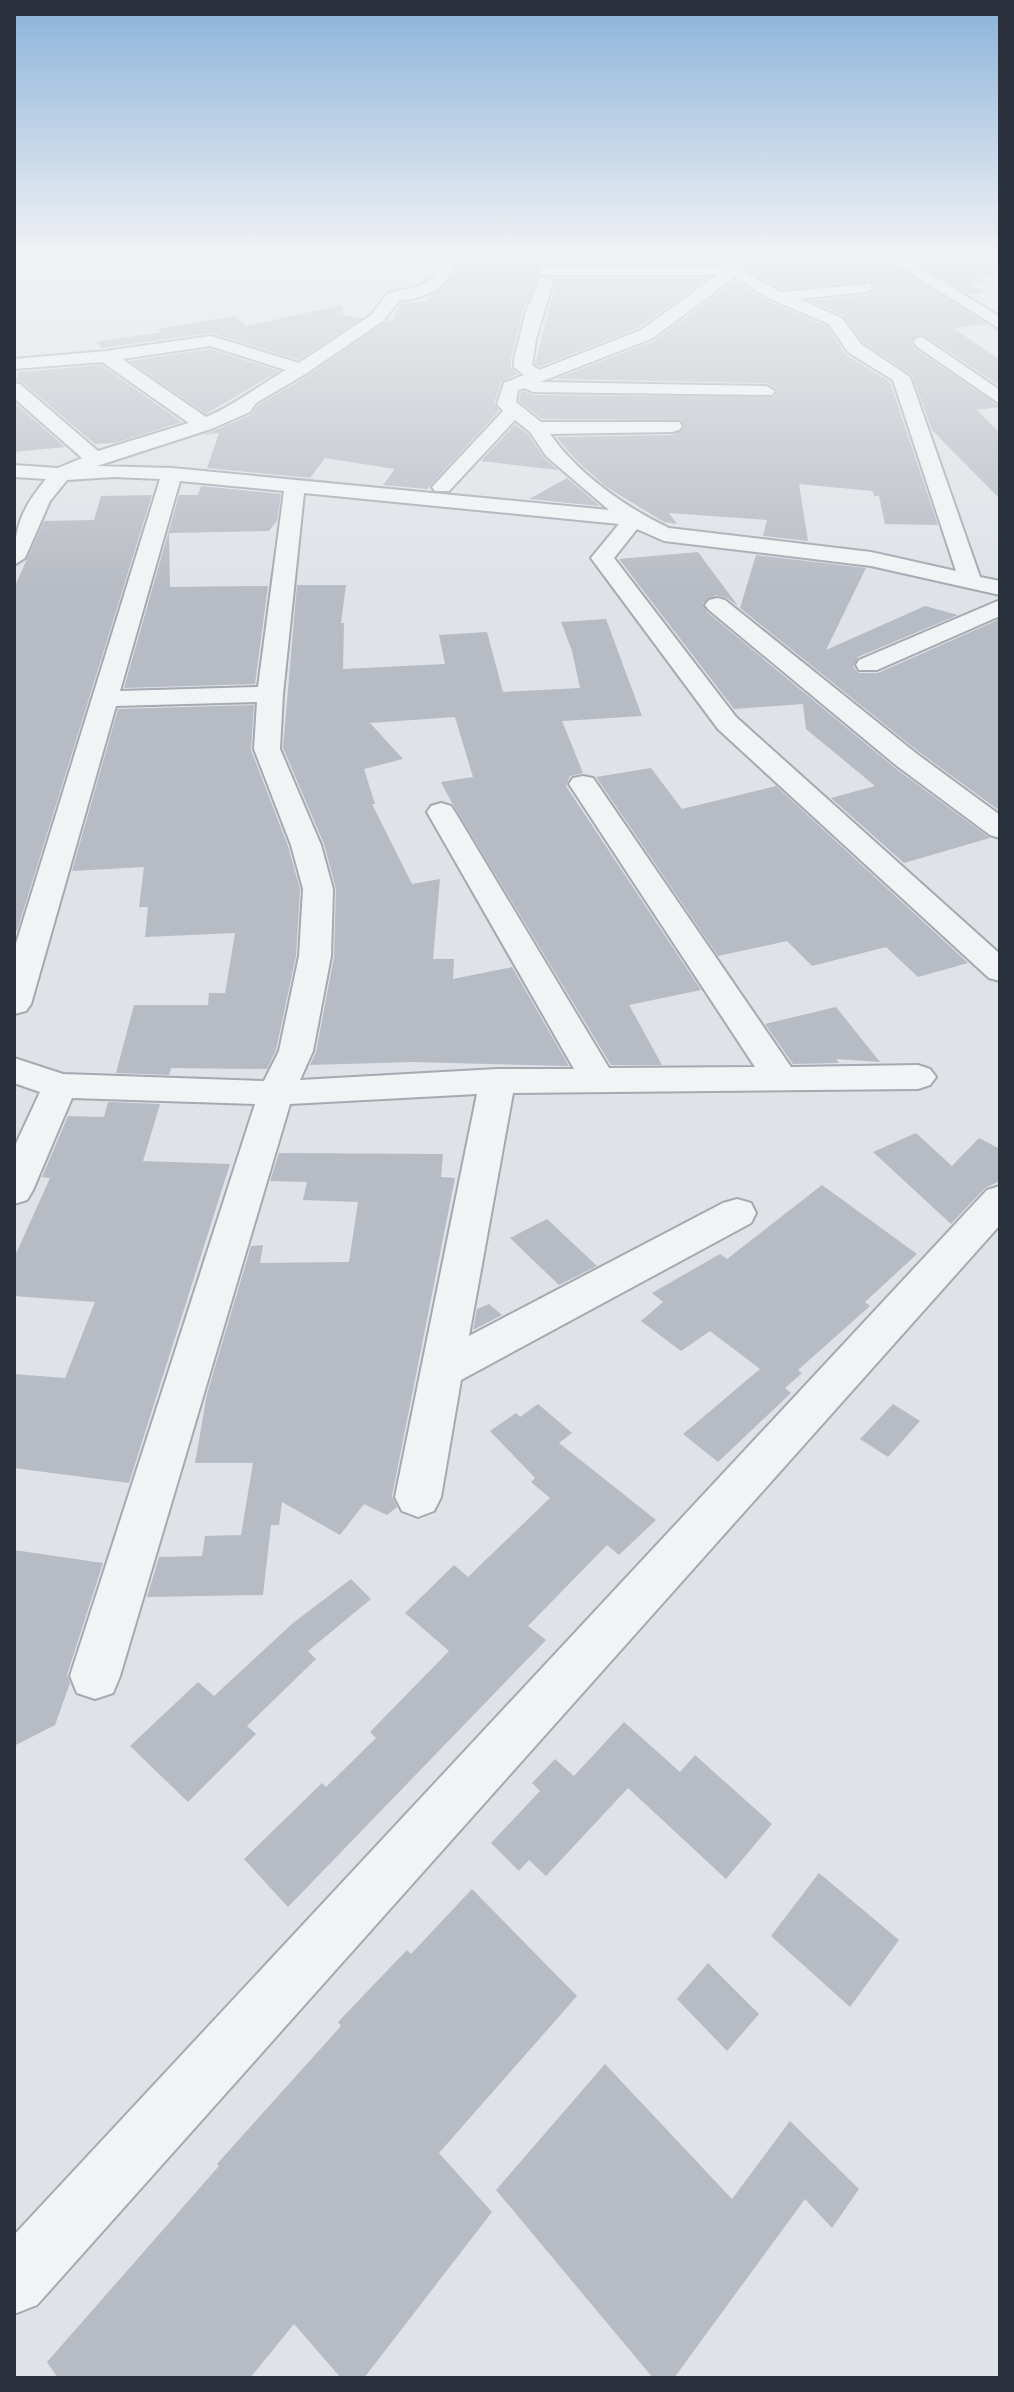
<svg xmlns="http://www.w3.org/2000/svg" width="1014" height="2392" font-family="'Varela Round',sans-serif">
	<rect width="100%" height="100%" fill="#dfe2e7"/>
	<g fill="#b7bbc3">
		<path d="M458,254h253l7,9 -182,2 -1,8 4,3 -16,35 -12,48v8l7,7 -17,8 -7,21 5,8 -72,78 -44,-4 12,-16 -70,-11 -15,20 -103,-10 12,-35 -16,2 48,-20 7,-10 51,-30 78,-54h5l9,-17 24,-3 28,-25z"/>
		<path d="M733,254h145l109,70 -34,4 47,32v26l-76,-51h-8l-5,8 3,5 86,59 -23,3 23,23v66l-68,-69 -20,-55 -49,-33 -20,-27 -33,-14 56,-6 7,-3v-10l-91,7 -30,-16z"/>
		<path d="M903,254h77l17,11 1,8 -23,3 12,6 -18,2 16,8 -17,2z"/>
		<path d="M552,278h156l-68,49 -101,40 -4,-3 21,-81z"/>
		<path d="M735,281l32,20 60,25 19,29 44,27 48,143 -53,-1 -6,-28h-5l-1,-5 -74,-7 9,57 -45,-5 4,-16 -98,-7 8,11 -13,-2 -59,-36 -29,-26 -20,-23 116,-2 12,-7 -3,-8 -139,-1 -23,-18 2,-9 3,-1 9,4 241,2 4,-7 -12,-7 -211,-4 99,-38z"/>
		<path d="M342,305l1,10 19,3 -63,42 -87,-27 -110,15 -6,-6 65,-10 -4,-3 78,-13 12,10z"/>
		<path d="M210,349l69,22 -73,43 -76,-53z"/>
		<path d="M101,365l81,57 -67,21 -20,1 -73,-62 -6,-2 3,-8z"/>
		<path d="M14,402l51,45 -51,5z"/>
		<path d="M515,424l13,10 16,24 14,12 -77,-9z"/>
		<path d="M567,478l33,28 -71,-7z"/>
		<path d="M201,486l80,8 -4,27 -8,10 -100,2 1,54 98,-1 -13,98 -131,4 55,-193h19z"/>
		<path d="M152,495l-135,436h-3v-343l30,-67 50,-1 7,-24z"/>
		<path d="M698,552l40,54 -11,-8 -11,-3 -13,8 4,9 188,156 95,70 -86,25 -73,-65 44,-12 -69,-57 -3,-25 -69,5 -115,-150z"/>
		<path d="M756,555l110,13 -40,82 99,-44 33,9 -100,42 -5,10 6,6h19l122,-54v192l-81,-59 -179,-144z"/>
		<path d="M297,585h49l-5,38h3l-1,46 102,-5 -6,-29 48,-3 16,60 77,-4 -8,-37 -11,-29 45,-3 36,97 -80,5 21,52 -13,3 -4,10 135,204 -72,15 33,60h-51l-159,-262 -11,-21 32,-5 -18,-60 -85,6 33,36 -39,10 11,35h-3l40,80 28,-5 -7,80h21l-1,20 59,-12 57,99 -157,-4 -102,3 6,-13 18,-95 2,-68 -12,-45 -41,-96z"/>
		<path d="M254,705l-3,45 37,96 12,43 -4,67 -20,94 -9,19 -96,-1 -2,7 -53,-2 18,-68h74l1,-12h16l10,-60 -90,4 3,-30h-9l5,-40 -72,4 46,-162z"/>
		<path d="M651,768l31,41 94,-23 192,177 -50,14 -32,-30 -74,19 -25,-25 -69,15 -122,-179z"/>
		<path d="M836,1007l44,55 -44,-3 3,4 -46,1 -28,-40z"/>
		<path d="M108,1102l52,2 -17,57 87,3 -101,319 -115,-15v-94l51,4 30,-76 -81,-6v-38l36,-80 -8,-1 26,-61 36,1z"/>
		<path d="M916,1133l36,33 27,-28 21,11v32l-15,7 -34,36 -78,-72z"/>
		<path d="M279,1153l164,1 -2,23 14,1 -63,318 5,11 -10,8 -23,-11 -24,31 -58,-33 -3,23h-8l-8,70 -116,2 12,-40 43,-1 3,-20 36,-1 12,-72h-58l12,-69 44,-148 12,-1 -3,18 89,-1 9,-60 -55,-2 4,-18 -37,-1z"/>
		<path d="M822,1185l95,69 -52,48 5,4 -72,64 4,3 -17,15 6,5 -73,69 -35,-28 77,-65 -50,-38 -29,20 -40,-30 22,-19 -11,-9 68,-39 7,5z"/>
		<path d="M547,1219l50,47 -38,19 -49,-47z"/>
		<path d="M489,1304l13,11 -29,15 4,-21z"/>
		<path d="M538,1404l34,29 -13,10 97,77 -37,35 -12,-10 -79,81 18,14 -258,267 -44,-48 78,-76 4,4 50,-49 -6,-6 79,-81 -44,-38 49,-48 14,12 82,-79 -19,-16 4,-4 -45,-47 26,-18 4,4z"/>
		<path d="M893,1404l27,17 -32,36 -28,-18z"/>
		<path d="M14,1550l89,13 -36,112 3,8 -15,42 -41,21z"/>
		<path d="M351,1579l20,20 -63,52 8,8 -69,67 9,8 -68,68 -58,-56 68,-64 16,14 79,-73z"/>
		<path d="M624,1722l56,50 15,-17 77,69 -46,55 -98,-91 -82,88 -17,-16 -10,11 -28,-28 49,-52 -8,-8 23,-24 19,17z"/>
		<path d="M819,1873l80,67 -49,67 -79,-71z"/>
		<path d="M472,1889l105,107 -138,157 53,59 -128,166h-23l-47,-54 -44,54h-192l-11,-16 172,-196 -2,-2 124,-138 -3,-4 69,-72 4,4z"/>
		<path d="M708,1963l51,51 -32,37 -50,-52z"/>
		<path d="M605,2064l127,135 58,-78 69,68 -27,39 -27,-29 -131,179h-21l-157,-188z"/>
	</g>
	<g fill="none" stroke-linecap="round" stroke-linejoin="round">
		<defs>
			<g id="minor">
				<path d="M441,254h14c0,32 -28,44 -56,47l-16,20 -76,52 -51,30 -6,9 -39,17 -114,37 75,2 437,42 -63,-54 -16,-24 -15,-12 -66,71h-14l-3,-4 71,-76 -6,-7 7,-21 20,-8 -10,-8v-7l12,-48 14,-33 5,-2 8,5 -17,57 -4,26 7,5 102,-40 76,-55h-174l-5,-2v-6l186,-1 -10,-12h15l21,21 31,17 90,-8v6l-6,2 -66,7 43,19 19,26 49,33 70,200 20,4v14l-129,-29 -207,-25 -27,-12 -23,29 122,159 264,237v27l-11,-3 -271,-249 -127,-171 28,-34 -315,-31 -21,201 -3,55 41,96 12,44 -2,67 -18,95 -13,29 197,-11h77l-147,-257 4,-6 10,-3 10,3 4,6 154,256 146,-1 -186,-283 4,-6 10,-2 10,2 198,289 127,-2 12,4 6,8 -6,8 -12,4 -405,4 -44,243 254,-133 14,-4 14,4 5,10 -5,10 -290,157 -20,117 -7,14 -16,6 -16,-6 -7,-14 82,-403 -187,10 -170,572 -7,17 -18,6 -18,-6 -7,-17 185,-572 -183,-6 -39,92 -6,10 -13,4v-56l26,-56 -26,-9v-25l49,16 201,7 15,-30 20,-95 4,-67 -12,-44 -37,-96 3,-47 -141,4 -85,298 -5,7 -12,3v-64l146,-471 -46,-2 -47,3 -17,21 -25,57 -11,7c0,-38 8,-57 32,-86l-32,-2v-12l44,3 24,-10 -68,-60v-15l6,1 78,67 91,-28 -87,-61 -88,7v-10l92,-8 105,-15 88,27 72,-48 17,-22c26,-6 52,-6 53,-39zM735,277l33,21 61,26 19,28 45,28 63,191 -85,-19 -202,-24c-44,-21 -91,-54 -119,-94l122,-2 7,-2 3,-4 -3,-4h-138l-25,-20 2,-12 6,-2 9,4 239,3 3,-4 -9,-5 -226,-4 113,-44zM210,346l76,24c-28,16 -51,35 -80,47l-84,-58zM180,481l104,10 -26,196 -138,4z"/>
				<path d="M881,254h17l102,63v12z"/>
				<path d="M983,254h17v9z"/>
				<path d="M922,337l78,53v14l-84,-58 -2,-4 2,-4z"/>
				<path d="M717,598l8,2 192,154 83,61v23l-10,-3 -93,-69 -188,-156 -4,-5 4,-5z"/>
				<path d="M1000,600v16l-123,54h-18l-3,-5 3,-5z"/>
				<path d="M1000,1186v39l-963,1080 -23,9v-79l973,-1045z"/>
			</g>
		</defs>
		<use href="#minor" stroke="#a5a9b0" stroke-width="4"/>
		<use href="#minor" fill="#f1f3f5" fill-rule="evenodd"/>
	</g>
	<linearGradient id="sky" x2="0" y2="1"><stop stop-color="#8ab2d9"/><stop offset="0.43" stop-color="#f1f2f4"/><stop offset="1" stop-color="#f1f2f4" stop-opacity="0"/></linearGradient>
	<rect width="1014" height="588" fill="url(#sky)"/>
	<rect width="1014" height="2392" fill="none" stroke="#2a303c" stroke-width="32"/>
</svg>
